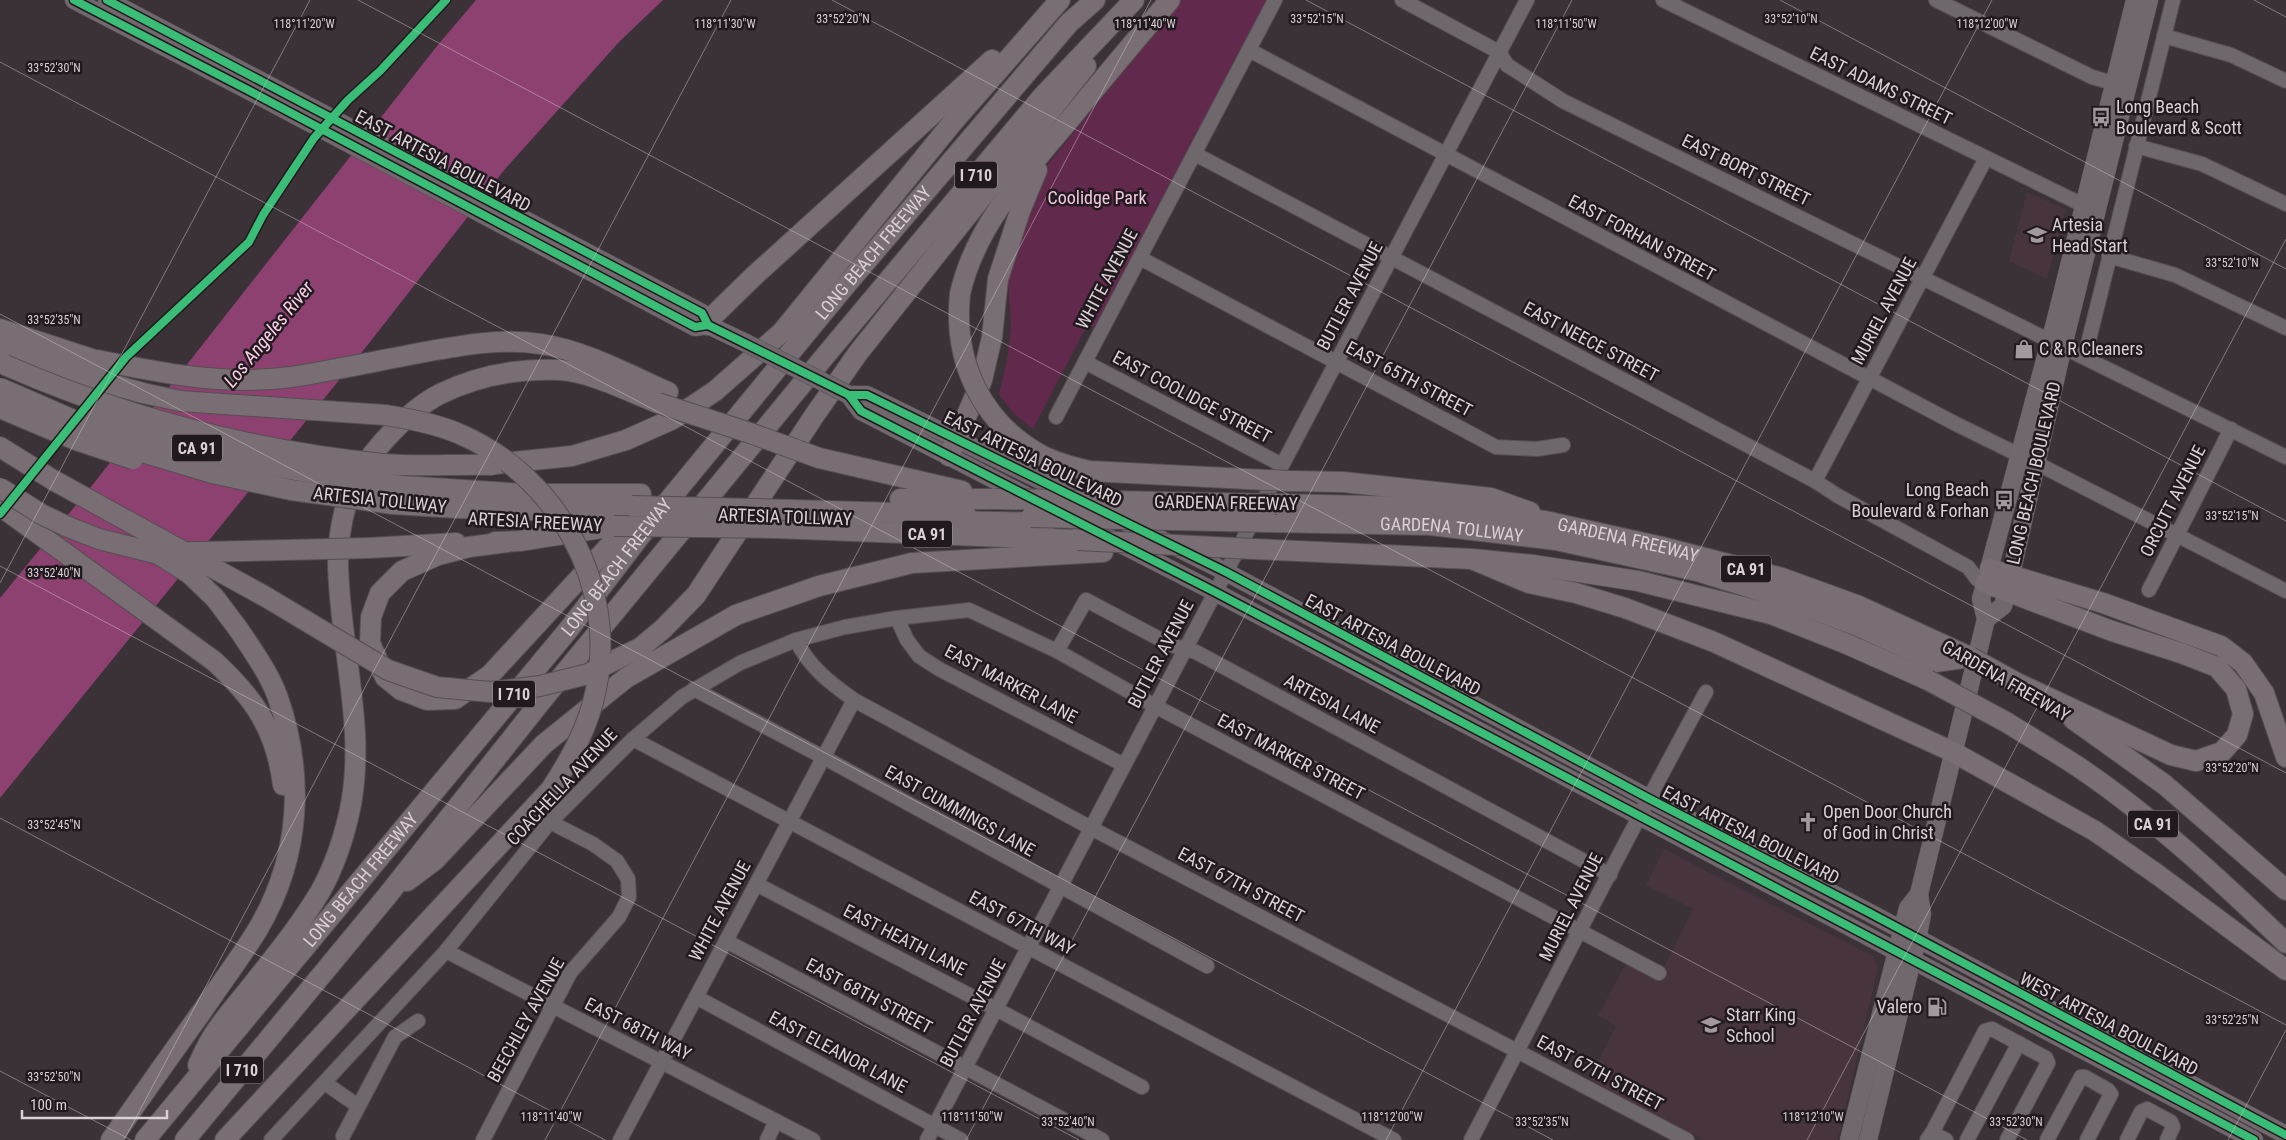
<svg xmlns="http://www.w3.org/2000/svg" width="2286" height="1140" font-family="'Roboto Condensed',sans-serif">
	<rect width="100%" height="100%" fill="#3a3237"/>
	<g fill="#47343f">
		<path d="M2027,192l39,17 -19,70 -38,-18z"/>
		<path d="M1664,849l209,107 5,12 -40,172h-134l-116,-59 28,-55 -18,-10 29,-55 32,16 34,-68 -47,-24z"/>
	</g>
	<path fill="#61294c" d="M1181,0h88l-174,328 -8,-3 -54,104 -19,-15 -15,-20 8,-33 4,-35 -4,-62 12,-43 30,-58z"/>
	<path fill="#8d4170" d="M476,0h187l-44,42 -114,127 -135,173 -370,456v-200l94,-115 343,-437z"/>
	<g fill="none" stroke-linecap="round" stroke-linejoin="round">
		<defs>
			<g id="minor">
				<path d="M1402,0l97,52 8,13 56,36 723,356"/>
				<path d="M1663,0l420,205"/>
				<path d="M1936,0l156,77 21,6"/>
				<path d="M2164,36l67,19 55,26"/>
				<path d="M1249,50l705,373 65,32"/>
				<path d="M2136,146l66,18 84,40"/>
				<path d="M1195,154l620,327 23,15 130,71 9,12 8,4"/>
				<path d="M2109,256l66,19 111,53"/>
				<path d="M1140,258l356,189 41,2 26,-4"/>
				<path d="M2085,356l88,-356"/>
				<path d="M1085,362l197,103"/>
				<path d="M1056,417l219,-417"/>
				<path d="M2038,464l248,127"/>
				<path d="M1815,481l171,-323"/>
				<path d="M2149,590l82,-161"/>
				<path d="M897,618l10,22 12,16 20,13 185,96"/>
				<path d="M796,640c13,27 34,43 58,60l237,128 596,312"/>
				<path d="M1057,651l29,-51 85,45 25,7 414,223"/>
				<path d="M694,689l129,68 384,209"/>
				<path d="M633,739l761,401"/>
				<path d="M756,884l240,125 146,78"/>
				<path d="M726,941l376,199"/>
				<path d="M446,951l367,189"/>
				<path d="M696,997l265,143"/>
				<path d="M325,1083l33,23"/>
				<path d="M1932,1133l14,7"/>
				<path d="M343,1136l52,-99 23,-16"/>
				<path d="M271,1140l175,-189 104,-129 83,-83 49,-42 58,-34 56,-23 49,-13 52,-9 72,-8 88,41 98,55 504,267"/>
				<path d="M483,1140l87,-167 49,-56 10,-20 -1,-18 -11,-18 -24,-17 -43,-22"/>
				<path d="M620,1140l234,-440"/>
				<path d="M767,1140l9,-19"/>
				<path d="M927,1140l600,-1140"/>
				<path d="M1471,1140c78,-149 154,-300 235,-448"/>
				<path d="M1927,1140l5,-7 53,-102 7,-2 54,29 2,5 -41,77"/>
				<path d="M1967,1140l52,-97"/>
				<path d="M2047,1140l34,-63h4l23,13 3,4 -24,46"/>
				<path d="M2127,1140l14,-28 6,-3 24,13 2,5 -6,13"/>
			</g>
			<g id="major">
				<path d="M74,0l172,89 449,238 13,-2"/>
				<path d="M107,0l595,313 6,12 38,18"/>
				<path d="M849,395h18l216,106"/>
				<path d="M849,395l12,16 173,89"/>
				<path d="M1068,517l147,75 1039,548"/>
				<path d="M1120,519l106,53 422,226 220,114 418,223"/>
				<path d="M1986,619l17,-13 6,-23 54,-237 86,-346"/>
				<path d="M1849,1140l59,-232 11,-14"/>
				<path d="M1868,1140l49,-200 5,-26 -3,-20 67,-275 -5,-20 74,-276 80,-323"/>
			</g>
			<g id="highway">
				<path d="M960,294c15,-68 66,-123 110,-175 33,-40 66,-80 100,-119"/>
				<path d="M708,325l6,-10 40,-39 238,-216"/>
				<path d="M0,329l110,36"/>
				<path d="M0,348l68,24 75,21 37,8 205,14"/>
				<path d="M97,360c64,13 129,26 194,17 45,-7 90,-17 134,-25 38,-7 77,-14 116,-8 45,7 86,30 127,48"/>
				<path d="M0,447l53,33"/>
				<path d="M949,456l33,-76 10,-43 6,-58 22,-68 17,-41"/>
				<path d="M819,458l143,33"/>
				<path d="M495,464l77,-8 54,-16 47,-21 42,-28 67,-59 171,-210 107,-122"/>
				<path d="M1289,481l54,1 148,16 39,14"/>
				<path d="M403,486l121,8h117"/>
				<path d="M900,499h95"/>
				<path d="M393,504l64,4 169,5"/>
				<path id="s1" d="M1277,504l136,3 132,14 117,26 120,31 77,28 111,51"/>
				<path d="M0,506l214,155c40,37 62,68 69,124"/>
				<path d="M793,510l173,5"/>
				<path d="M951,521l95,2"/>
				<path id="s2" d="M1268,522l162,3 126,15 141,31 80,25 83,31 75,35 35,-5"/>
				<path d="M776,528l302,12"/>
				<path d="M495,542l25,-1 94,-15"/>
				<path d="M507,542l-38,5 -31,8 -36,16 -22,22 -9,24 -1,26 15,34 16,13 26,10 28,-1 35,-24 146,-158"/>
				<path d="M369,548l87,-5"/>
				<path d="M1254,549l218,10 61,6 105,16 133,33 76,30 81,36"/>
				<path d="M1472,559l57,24 47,10 49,15 89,34 239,110 142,79 63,44 128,95"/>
				<path d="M1990,569l113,34 118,43 22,17 21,30 22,64"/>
				<path d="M1985,583l127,48 69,22 36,14 19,22 7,25 -6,21 -15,17 -26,9 -25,-6 -154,-72"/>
				<path d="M609,663l31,-15 23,-19 33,-34 118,-179 44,-63 228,-287"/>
				<path d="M2073,719l92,66 121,105"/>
				<path d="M2006,722c24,15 48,29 71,44 76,51 144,115 209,177"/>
				<path d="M407,881l28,-21 109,-116 82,-66 110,-63 83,-29 93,-23 191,-11"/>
				<path d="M198,1065c4,-8 8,-18 13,-26 12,-20 28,-37 42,-55 23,-29 48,-60 67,-92 13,-23 23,-52 29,-78 19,-83 -10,-168 -11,-251 0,-23 4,-46 11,-68 12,-35 58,-84 91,-101 37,-18 78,-26 120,-24 28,1 70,22 98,33"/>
				<path d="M111,1140c30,-43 61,-87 92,-130 18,-27 38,-53 55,-81 43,-73 47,-155 19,-234 -9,-23 -24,-44 -38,-65"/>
				<path id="s3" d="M145,1140l424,-511 82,-107 190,-231 228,-268 26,-23"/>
				<path d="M185,1140l202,-244 152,-192 286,-348 217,-259 92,-97"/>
				<path d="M225,1140l326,-351"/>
			</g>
		</defs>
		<use href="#minor" stroke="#554e52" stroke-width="16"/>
		<use href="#major" stroke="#554e52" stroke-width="19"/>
		<use href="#highway" stroke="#554e52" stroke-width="22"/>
		<use href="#minor" stroke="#6e686c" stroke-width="14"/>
		<use href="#major" stroke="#71686d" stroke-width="18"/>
		<use href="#highway" stroke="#796e73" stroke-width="20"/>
		<defs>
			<path id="major-bridge" d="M746,343l103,52"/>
			<g id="highway-bridge">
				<path d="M960,294c-7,67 21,128 81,161 15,8 31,12 48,16l200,10"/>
				<path d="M5,365c119,52 249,86 378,99 36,3 74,0 110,1"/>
				<path d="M0,388l101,44 36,11"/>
				<path d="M658,403l92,30 69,25"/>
				<path d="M0,408l76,32 57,19"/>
				<path d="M88,412c25,9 50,19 75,27 78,25 160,36 240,47"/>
				<path d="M385,415c26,4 53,9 77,20 95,42 156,150 134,254 -7,37 -25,69 -45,100"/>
				<path d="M122,446l90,27 79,17 102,14"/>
				<path d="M53,480l213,117 122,73 49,17 53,5 50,-6 48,-12 21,-11"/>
				<path d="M0,488l41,26 25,12 33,13 56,14 214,-5"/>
				<path d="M995,499l282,5"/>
				<path d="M632,506l161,4"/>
				<path d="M1031,517l237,5"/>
				<path d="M614,526l162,2"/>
				<path d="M1078,540l176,9"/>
				<path d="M155,552l35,22 25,24 24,32"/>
				<path d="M1970,657l47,26"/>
				<path d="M1928,680l78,42"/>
			</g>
		</defs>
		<use href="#major-bridge" stroke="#554e52" stroke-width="19" stroke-linecap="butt"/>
		<use href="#highway-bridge" stroke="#554e52" stroke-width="22" stroke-linecap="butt"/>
		<use href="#major-bridge" stroke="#71686d" stroke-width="18"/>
		<use href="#highway-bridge" stroke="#796e73" stroke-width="20"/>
		<defs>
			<g id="cycleway">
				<path d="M74,0l172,89 449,238 13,-2"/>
				<path d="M107,0l595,313 6,12 141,70 12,16 354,181 1039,548"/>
				<path d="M849,395h18l359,177 422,226 220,114 418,223"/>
				<path d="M0,514l126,-157 123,-115 14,-27 51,-77 34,-38 32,-29 66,-71"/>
			</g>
		</defs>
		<use href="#cycleway" stroke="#20191d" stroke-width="11"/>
		<use href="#cycleway" stroke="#3abd76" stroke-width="8"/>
	</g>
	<path fill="none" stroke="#dad0d5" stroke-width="1" stroke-opacity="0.45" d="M358,0l1928,1025M832,0l1454,773M1306,0l980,521M1780,0l506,269M2254,0l32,17M0,62l2027,1078M0,314l1553,826M0,566l1079,574M0,583l310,-583M0,818l605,322M0,1071l131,69M124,1140l607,-1140M545,1140l606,-1140M966,1140l606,-1140M1386,1140l606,-1140M1807,1140l479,-901M2228,1140l58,-110"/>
	<defs>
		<symbol id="bus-bare" viewBox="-9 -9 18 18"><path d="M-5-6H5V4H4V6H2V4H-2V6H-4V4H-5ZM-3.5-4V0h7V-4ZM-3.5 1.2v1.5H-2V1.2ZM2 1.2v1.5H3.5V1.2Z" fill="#a2999e" stroke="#20191d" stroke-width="2.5" paint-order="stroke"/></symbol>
		<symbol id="school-bare" viewBox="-9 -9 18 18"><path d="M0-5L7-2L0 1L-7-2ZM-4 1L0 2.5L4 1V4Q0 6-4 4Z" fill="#a2999e" stroke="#20191d" stroke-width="2.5" paint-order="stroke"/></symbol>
		<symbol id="shop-bare" viewBox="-9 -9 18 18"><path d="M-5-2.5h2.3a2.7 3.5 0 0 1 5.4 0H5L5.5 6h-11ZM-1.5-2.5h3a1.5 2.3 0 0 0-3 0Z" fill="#a2999e" stroke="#20191d" stroke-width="2.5" paint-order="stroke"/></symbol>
		<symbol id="church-bare" viewBox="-9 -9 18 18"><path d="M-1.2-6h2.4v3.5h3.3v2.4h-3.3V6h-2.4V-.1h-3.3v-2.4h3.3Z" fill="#a2999e" stroke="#20191d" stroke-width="2.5" paint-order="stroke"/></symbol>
		<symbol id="fuel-bare" viewBox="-9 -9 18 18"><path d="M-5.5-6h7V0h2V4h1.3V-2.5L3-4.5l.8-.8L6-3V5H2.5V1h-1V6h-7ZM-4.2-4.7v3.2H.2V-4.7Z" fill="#a2999e" stroke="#20191d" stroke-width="2.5" paint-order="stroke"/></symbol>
	</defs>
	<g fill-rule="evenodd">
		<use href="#bus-bare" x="2087" y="103" width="28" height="28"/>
		<use href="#school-bare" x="2023" y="221" width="28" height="28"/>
		<use href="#shop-bare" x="2010" y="335" width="28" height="28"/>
		<use href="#bus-bare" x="1990" y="486" width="28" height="28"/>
		<use href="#church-bare" x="1794" y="808" width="28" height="28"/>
		<use href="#fuel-bare" x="1923" y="993" width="28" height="28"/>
		<use href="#school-bare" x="1697" y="1011" width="28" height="28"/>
	</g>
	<g text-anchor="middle" stroke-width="5" stroke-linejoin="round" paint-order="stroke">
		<g fill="#20191d" stroke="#a2999e" stroke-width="1">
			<rect x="955" y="161.5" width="42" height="27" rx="4"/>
			<rect x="172" y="434.5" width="50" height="27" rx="4"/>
			<rect x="902" y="520.5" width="50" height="27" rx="4"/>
			<rect x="1721" y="555.5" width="50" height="27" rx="4"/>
			<rect x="493" y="680.5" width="42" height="27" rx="4"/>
			<rect x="2128" y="810.5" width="50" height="27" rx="4"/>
			<rect x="221" y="1056.5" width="42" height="27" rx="4"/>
		</g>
		<g font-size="16" font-weight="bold" fill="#dad0d5">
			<text x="976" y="181">I 710</text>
			<text x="197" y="454">CA 91</text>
			<text x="927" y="540">CA 91</text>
			<text x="1746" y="575">CA 91</text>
			<text x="514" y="700">I 710</text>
			<text x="2153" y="830">CA 91</text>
			<text x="242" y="1076">I 710</text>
		</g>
		<g font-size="18" fill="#dad0d5" stroke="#20191d">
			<text transform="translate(1881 86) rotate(26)" y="6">EAST ADAMS STREET</text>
			<text transform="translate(443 161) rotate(28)" y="6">EAST ARTESIA BOULEVARD</text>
			<text transform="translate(1746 170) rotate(26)" y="6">EAST BORT STREET</text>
			<text transform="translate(1642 238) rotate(28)" y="6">EAST FORHAN STREET</text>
			<text dy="6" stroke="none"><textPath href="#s3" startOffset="1148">LONG BEACH FREEWAY</textPath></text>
			<text transform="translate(1107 279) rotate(-62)" y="6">WHITE AVENUE</text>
			<text transform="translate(1350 296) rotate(-62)" y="6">BUTLER AVENUE</text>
			<text transform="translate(1884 311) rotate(-62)" y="6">MURIEL AVENUE</text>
			<text transform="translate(1591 342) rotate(28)" y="6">EAST NEECE STREET</text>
			<text transform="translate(1409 379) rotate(28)" y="6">EAST 65TH STREET</text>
			<text transform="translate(1192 397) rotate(28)" y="6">EAST COOLIDGE STREET</text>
			<text transform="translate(1033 459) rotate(26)" y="6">EAST ARTESIA BOULEVARD</text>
			<text transform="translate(2034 473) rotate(-77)" y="6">LONG BEACH BOULEVARD</text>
			<text transform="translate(380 500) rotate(6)" y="6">ARTESIA TOLLWAY</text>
			<text transform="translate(2173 501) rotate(-63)" y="6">ORCUTT AVENUE</text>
			<text transform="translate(1226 503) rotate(1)" y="6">GARDENA FREEWAY</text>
			<text transform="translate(785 517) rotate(2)" y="6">ARTESIA TOLLWAY</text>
			<text transform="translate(535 522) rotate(3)" y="6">ARTESIA FREEWAY</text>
			<text dy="6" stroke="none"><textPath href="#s2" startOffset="184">GARDENA TOLLWAY</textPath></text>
			<text dy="6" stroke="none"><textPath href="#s1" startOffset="354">GARDENA FREEWAY</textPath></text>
			<text dy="6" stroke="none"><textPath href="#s3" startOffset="742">LONG BEACH FREEWAY</textPath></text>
			<text transform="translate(1393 645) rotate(28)" y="6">EAST ARTESIA BOULEVARD</text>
			<text transform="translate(1161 654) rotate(-62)" y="6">BUTLER AVENUE</text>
			<text transform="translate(2006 681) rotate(30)" y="6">GARDENA FREEWAY</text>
			<text transform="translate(1011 684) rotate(28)" y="6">EAST MARKER LANE</text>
			<text transform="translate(1332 704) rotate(28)" y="6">ARTESIA LANE</text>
			<text transform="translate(1291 757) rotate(28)" y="6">EAST MARKER STREET</text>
			<text transform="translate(562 787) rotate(-47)" y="6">COACHELLA AVENUE</text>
			<text transform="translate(960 811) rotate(29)" y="6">EAST CUMMINGS LANE</text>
			<text transform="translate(1751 835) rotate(27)" y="6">EAST ARTESIA BOULEVARD</text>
			<text dy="6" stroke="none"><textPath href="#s3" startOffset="338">LONG BEACH FREEWAY</textPath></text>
			<text transform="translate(1241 885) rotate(28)" y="6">EAST 67TH STREET</text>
			<text transform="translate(1571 907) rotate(-63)" y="6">MURIEL AVENUE</text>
			<text transform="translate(720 911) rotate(-62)" y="6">WHITE AVENUE</text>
			<text transform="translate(1022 923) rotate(28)" y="6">EAST 67TH WAY</text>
			<text transform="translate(905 940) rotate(27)" y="6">EAST HEATH LANE</text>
			<text transform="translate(869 996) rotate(28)" y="6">EAST 68TH STREET</text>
			<text transform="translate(973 1013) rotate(-62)" y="6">BUTLER AVENUE</text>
			<text transform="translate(526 1020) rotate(-61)" y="6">BEECHLEY AVENUE</text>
			<text transform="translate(2109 1024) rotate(28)" y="6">WEST ARTESIA BOULEVARD</text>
			<text transform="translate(638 1029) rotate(27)" y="6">EAST 68TH WAY</text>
			<text transform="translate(838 1052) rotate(28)" y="6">EAST ELEANOR LANE</text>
			<text transform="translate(1600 1073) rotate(28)" y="6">EAST 67TH STREET</text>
		</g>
		<g font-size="18" fill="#dad0d5" stroke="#20191d" text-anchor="start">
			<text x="2116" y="113">Long Beach<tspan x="2116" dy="21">Boulevard &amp; Scott</tspan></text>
			<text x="2052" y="231">Artesia<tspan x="2052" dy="21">Head Start</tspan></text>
			<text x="2039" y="355">C &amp; R Cleaners</text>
			<text x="1989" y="496" text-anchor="end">Long Beach<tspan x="1989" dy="21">Boulevard &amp; Forhan</tspan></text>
			<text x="1823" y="818">Open Door Church<tspan x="1823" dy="21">of God in Christ</tspan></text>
			<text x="1922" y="1013" text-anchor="end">Valero</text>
			<text x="1726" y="1021">Starr King<tspan x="1726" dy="21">School</tspan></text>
		</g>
		<g font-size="18" fill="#f3c4de" stroke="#20191d">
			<text x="1097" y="204">Coolidge Park</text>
		</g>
		<g font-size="19" font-style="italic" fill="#fdcee7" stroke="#20191d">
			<text transform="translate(268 334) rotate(-51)" y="7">Los Angeles River</text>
		</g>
	</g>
	<g font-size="12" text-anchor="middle" fill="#dad0d5" stroke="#20191d" stroke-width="5" stroke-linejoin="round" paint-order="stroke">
		<text x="843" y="23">33°52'20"N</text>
		<text x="1317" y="23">33°52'15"N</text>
		<text x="1791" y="23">33°52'10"N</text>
		<text x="304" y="28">118°11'20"W</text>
		<text x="725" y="28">118°11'30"W</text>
		<text x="1145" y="28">118°11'40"W</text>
		<text x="1566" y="28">118°11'50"W</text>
		<text x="1987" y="28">118°12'00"W</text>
		<text x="54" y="72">33°52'30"N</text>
		<text x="2232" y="267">33°52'10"N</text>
		<text x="54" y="324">33°52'35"N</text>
		<text x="2232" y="520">33°52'15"N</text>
		<text x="54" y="577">33°52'40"N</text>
		<text x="2232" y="772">33°52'20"N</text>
		<text x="54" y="829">33°52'45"N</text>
		<text x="2232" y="1024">33°52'25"N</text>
		<text x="54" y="1081">33°52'50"N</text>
		<text x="551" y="1121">118°11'40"W</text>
		<text x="972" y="1121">118°11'50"W</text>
		<text x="1392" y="1121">118°12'00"W</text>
		<text x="1813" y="1121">118°12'10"W</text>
		<text x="1068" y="1126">33°52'40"N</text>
		<text x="1542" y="1126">33°52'35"N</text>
		<text x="2016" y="1126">33°52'30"N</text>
	</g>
	<path d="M22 1110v8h145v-8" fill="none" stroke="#dad0d5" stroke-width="2.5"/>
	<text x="30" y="1110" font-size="15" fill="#dad0d5" stroke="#20191d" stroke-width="4" paint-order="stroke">100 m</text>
</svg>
